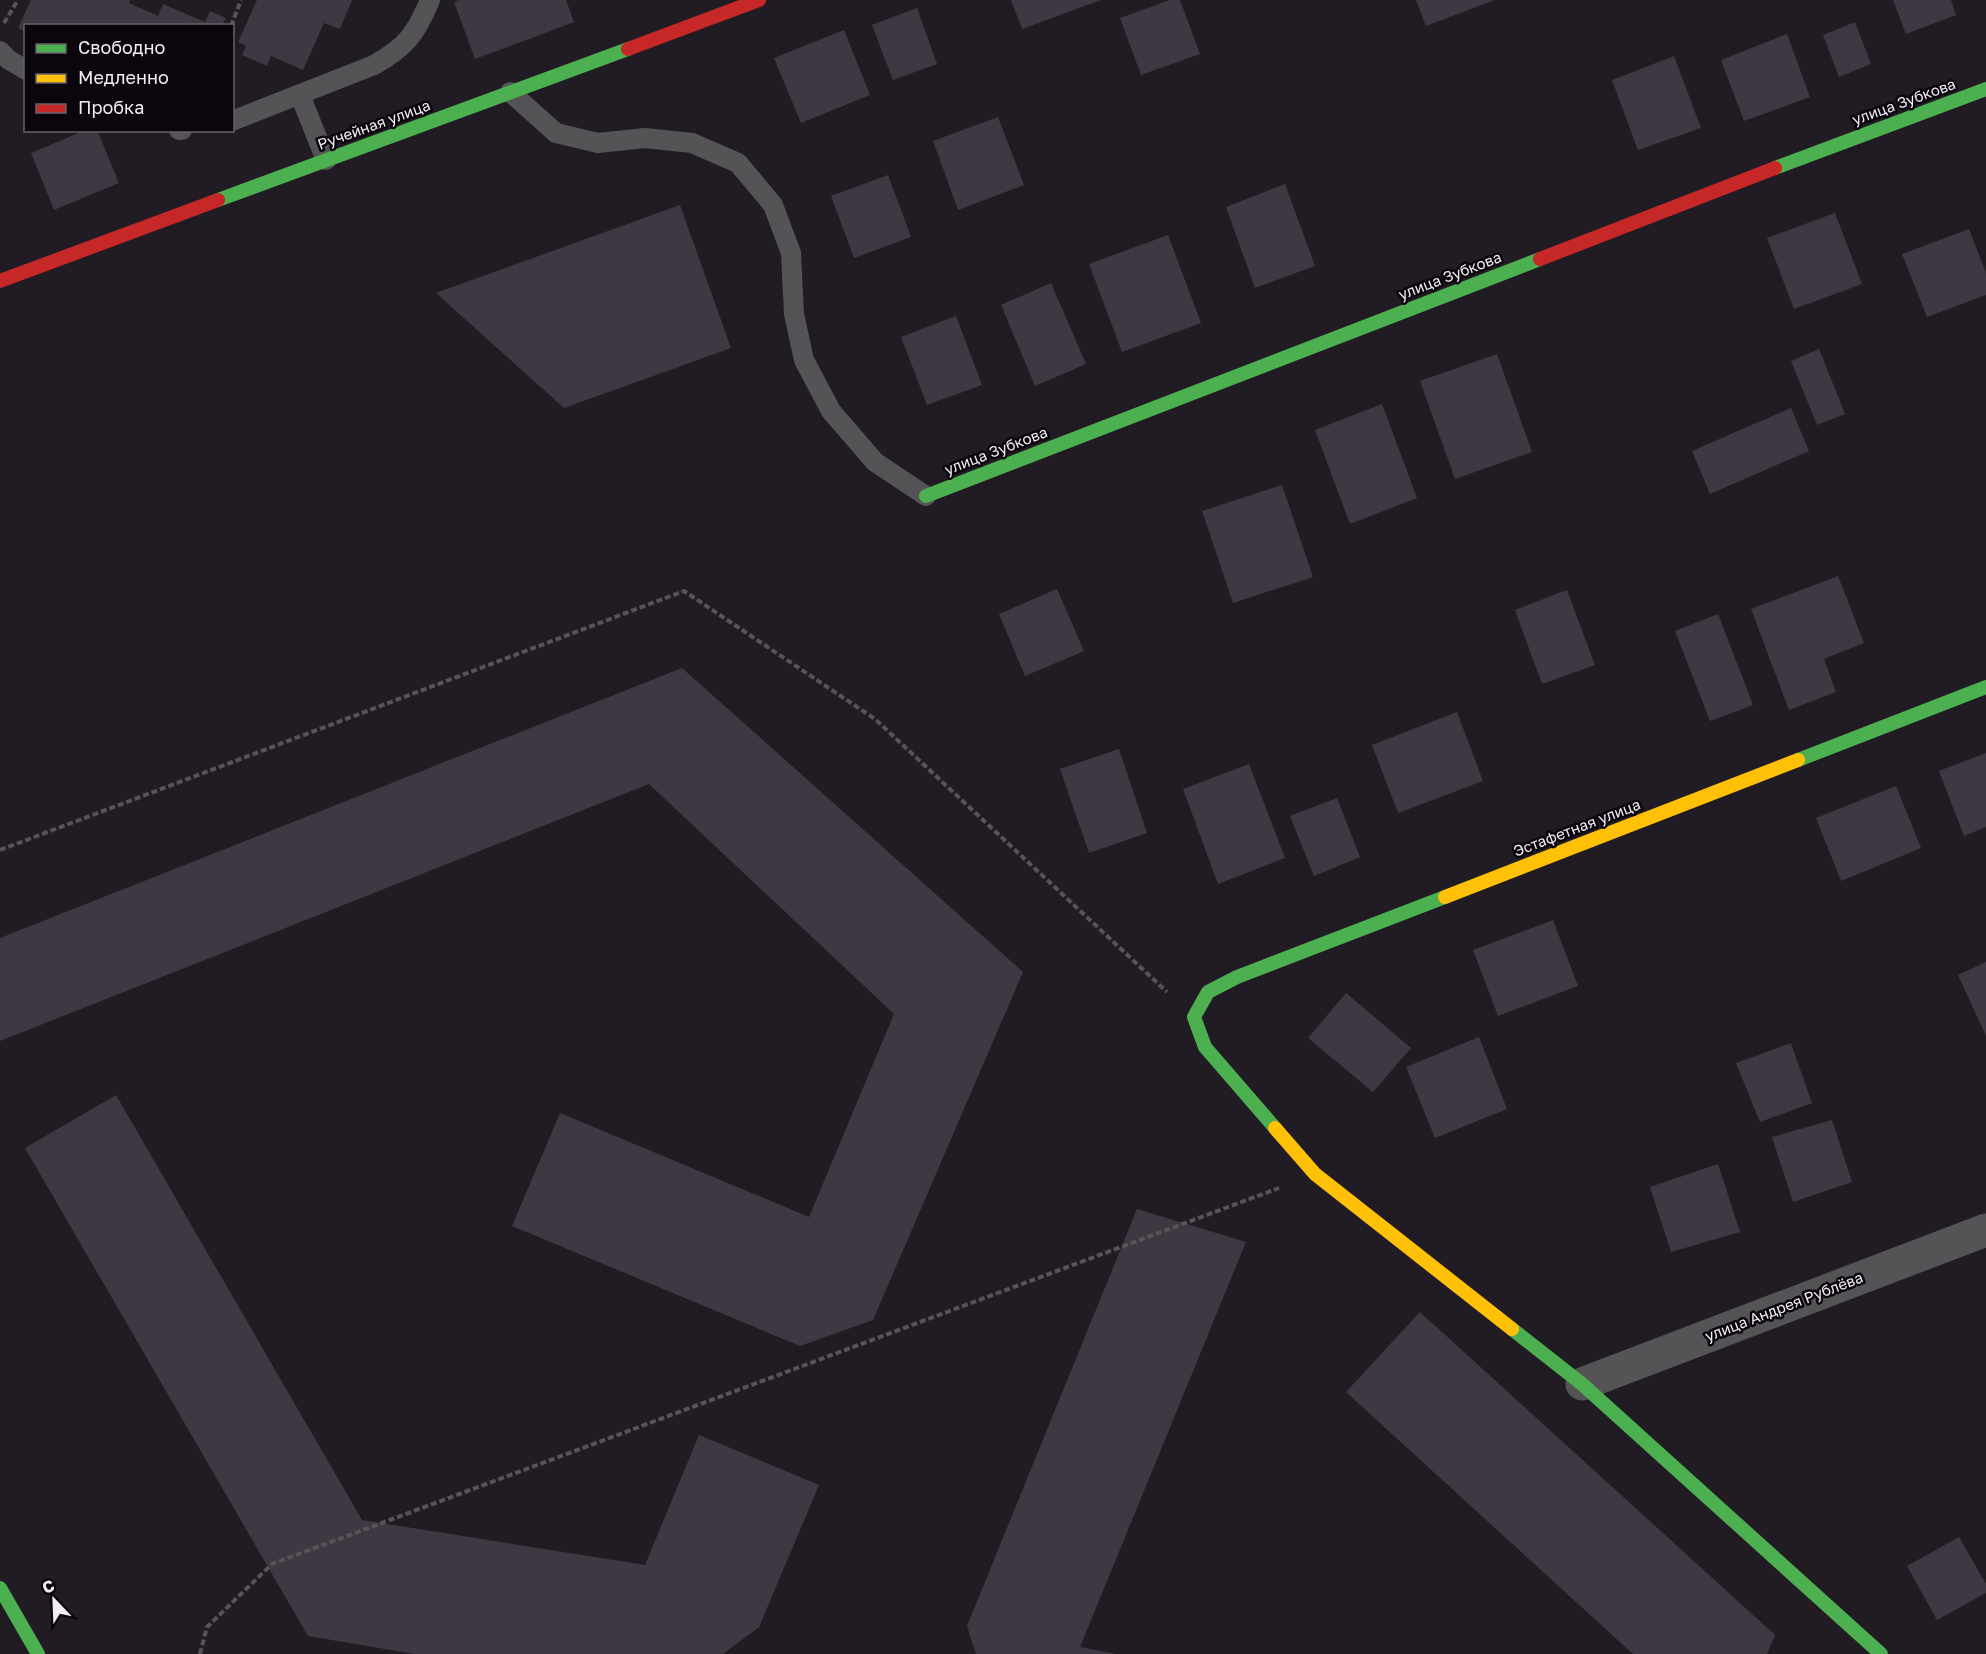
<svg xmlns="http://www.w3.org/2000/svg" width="1986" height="1654" font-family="'Golos Text',sans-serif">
	<rect width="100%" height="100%" fill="#211c23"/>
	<g fill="#3f3842">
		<path d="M31,0h99l-1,3 29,13 5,-12 42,18 5,-11 16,7 -4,8h-196v6l-8,-4z"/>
		<path d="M257,0h95l-12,29 -16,-6 -21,47 -32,-14 -4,10 -25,-11 4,-9 -8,-4z"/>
		<path d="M459,0h107l8,22 -99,37 -21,-57z"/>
		<path d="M1011,0h90l-79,29z"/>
		<path d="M1170,0h10l20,54 -59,21 -21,-57z"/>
		<path d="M1416,0h79l-69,26z"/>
		<path d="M1893,0h58l5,15 -50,19z"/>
		<path d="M917,8l20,56 -44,16 -21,-55z"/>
		<path d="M1855,22l16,42 -32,13 -16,-42z"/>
		<path d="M844,30l26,65 -69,28 -27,-65z"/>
		<path d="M1787,34l23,63 -66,24 -23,-61z"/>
		<path d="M1674,56l27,72 -63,22 -26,-70z"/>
		<path d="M998,117l26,68 -66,25 -25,-69z"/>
		<path d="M86,130h11l22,53 -65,27 -23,-57z"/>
		<path d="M888,175l23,62 -57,21 -23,-62z"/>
		<path d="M1285,184l30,82 -60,22 -29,-81z"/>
		<path d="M680,205l51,143 -167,60 -128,-115z"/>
		<path d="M1835,213l27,71 -68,25 -27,-71z"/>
		<path d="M1969,229l17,44v22l-59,22 -25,-63z"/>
		<path d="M1168,235l33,88 -79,29 -33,-88z"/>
		<path d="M1051,283l35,81 -51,22 -34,-81z"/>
		<path d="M956,316l26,69 -55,20 -26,-68z"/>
		<path d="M1819,349l26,65 -28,11 -26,-64z"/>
		<path d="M1497,354l35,98 -77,27 -35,-98z"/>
		<path d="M1382,404l35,94 -67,26 -35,-94z"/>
		<path d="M1791,408l18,43 -99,43 -18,-43z"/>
		<path d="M1282,485l31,92 -80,26 -31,-92z"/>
		<path d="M1838,576l26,67 -40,16 12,33 -47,18 -38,-101z"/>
		<path d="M1057,589l27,62 -59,25 -26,-62z"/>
		<path d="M1567,590l28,75 -53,19 -27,-74z"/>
		<path d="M1718,614l35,91 -43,16 -35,-90z"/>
		<path d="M682,668l341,304 -150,348 -73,26 -288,-120 48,-113 249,104 85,-203 -245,-230 -649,257v-103z"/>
		<path d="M1457,712l26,69 -85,32 -26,-68z"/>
		<path d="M1119,749l28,84 -58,20 -29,-84z"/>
		<path d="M1986,753v74l-22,9 -25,-65z"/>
		<path d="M1249,764l36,94 -67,26 -35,-95z"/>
		<path d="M1896,786l25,62 -80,33 -25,-63z"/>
		<path d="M1337,798l23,59 -46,19 -24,-60z"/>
		<path d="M1553,920l25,66 -80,30 -25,-66z"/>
		<path d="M1986,962v74l-28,-61z"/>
		<path d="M1346,993l65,55 -38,44 -65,-54z"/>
		<path d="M1479,1037l28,72 -72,29 -29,-71z"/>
		<path d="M1791,1043l21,60 -52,19 -24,-59z"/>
		<path d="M116,1095l246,425 283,45 54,-130 120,50 -60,142 -36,27h-308l-107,-18 -283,-488z"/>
		<path d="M1832,1120l20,62 -59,20 -21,-65z"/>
		<path d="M1718,1164l22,68 -69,20 -21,-65z"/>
		<path d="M1137,1209l109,33 -166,405 36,7h-140l-9,-28z"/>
		<path d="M1420,1312l355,323 -8,19h-134l-287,-262z"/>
		<path d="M1959,1537l27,47v9l-49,27 -30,-54z"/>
	</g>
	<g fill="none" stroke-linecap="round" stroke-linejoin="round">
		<g stroke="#565457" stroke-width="4" stroke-dasharray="6 3" stroke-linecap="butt">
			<path d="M4,23l14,-23"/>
			<path d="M231,26l10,-26"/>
			<path d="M0,850l684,-259 191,128 292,273"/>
			<path d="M200,1654l7,-27 65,-63 1007,-376"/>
		</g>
		<g stroke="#545356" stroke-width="20">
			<path d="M0,51l9,9 17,10"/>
			<path d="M510,92l46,41 42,10 47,-5 47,5 46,20 35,42 18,48 3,61 10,46 27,51 44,51 51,34"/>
			<path d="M300,95l26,65"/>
			<path d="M232,121l142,-56c32,-18 42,-31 56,-65"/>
			<path d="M179,130h3"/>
		</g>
		<path stroke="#545356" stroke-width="33" d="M1582,1384l404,-154"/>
		<g stroke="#4caf50" stroke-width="14">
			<path d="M1775,168l211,-79"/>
			<path d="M218,200l410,-151"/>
			<path d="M926,496l614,-237"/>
			<path d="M1798,760l188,-73"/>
			<path d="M1275,1128l-70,-81 -11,-30 14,-25 29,-15 208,-80"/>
			<path d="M1512,1329l70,55 299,270"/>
			<path d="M0,1588l38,66"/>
		</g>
		<g stroke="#ffc107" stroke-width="14">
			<path d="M1445,897l353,-137"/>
			<path d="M1275,1128l40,46 197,155"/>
		</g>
		<g stroke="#c62828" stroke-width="14">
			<path d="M628,49l131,-49"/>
			<path d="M1540,259l235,-91"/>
			<path d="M0,281l218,-81"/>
		</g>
	</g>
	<g text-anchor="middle" stroke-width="5" stroke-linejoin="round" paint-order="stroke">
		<g font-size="15" fill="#f2ecf5" stroke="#0a060b">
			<text transform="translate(1904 102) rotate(-20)" y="5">улица Зубкова</text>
			<text transform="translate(374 125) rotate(-20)" y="5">Ручейная улица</text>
			<text transform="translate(1450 276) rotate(-21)" y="5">улица Зубкова</text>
			<text transform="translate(996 451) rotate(-21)" y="5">улица Зубкова</text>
			<text transform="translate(1577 828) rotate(-21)" y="5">Эстафетная улица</text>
			<text transform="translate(1784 1307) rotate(-21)" y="5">улица Андрея Рублёва</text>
		</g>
	</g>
	<rect x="24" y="24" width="210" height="108" fill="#0a060b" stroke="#676269" stroke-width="1.5"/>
	<rect x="36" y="44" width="30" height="9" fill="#4caf50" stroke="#676269" stroke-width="1.5"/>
	<text x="78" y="54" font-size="18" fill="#f2ecf5">Свободно</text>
	<rect x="36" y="74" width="30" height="9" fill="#ffc107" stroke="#676269" stroke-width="1.5"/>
	<text x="78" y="84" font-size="18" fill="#f2ecf5">Медленно</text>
	<rect x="36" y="104" width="30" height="9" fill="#c62828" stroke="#676269" stroke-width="1.5"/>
	<text x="78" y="114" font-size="18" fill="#f2ecf5">Пробка</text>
	<g transform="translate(54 1600) rotate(337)" stroke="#0a060b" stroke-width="4.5" paint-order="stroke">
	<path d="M0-4.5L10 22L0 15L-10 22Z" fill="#f2ecf5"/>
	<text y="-9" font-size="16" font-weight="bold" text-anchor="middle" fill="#f2ecf5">С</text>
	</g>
</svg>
